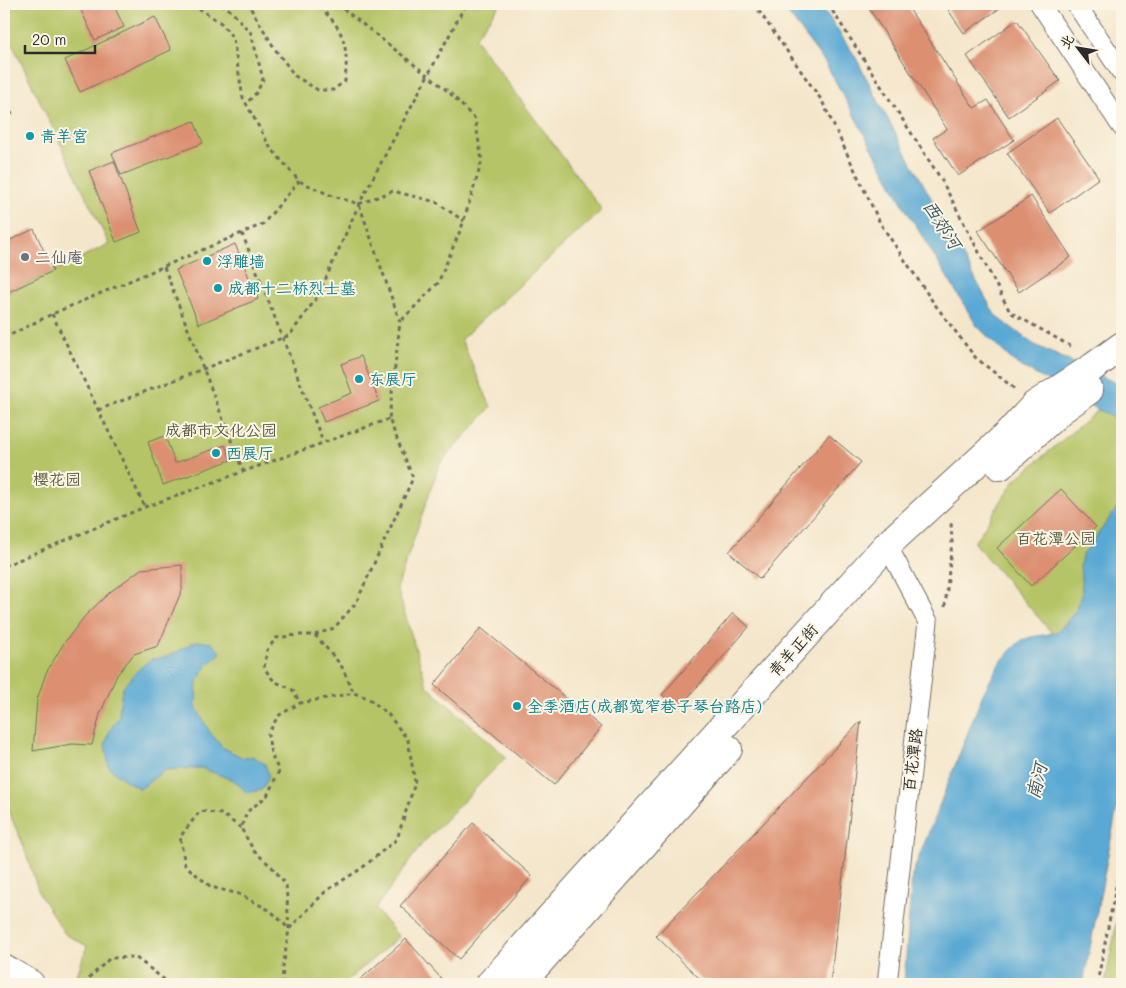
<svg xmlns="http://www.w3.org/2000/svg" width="1126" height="988" font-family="Mali,'LXGW WenKai TC',sans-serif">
	<rect width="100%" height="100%" fill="#fcf5e5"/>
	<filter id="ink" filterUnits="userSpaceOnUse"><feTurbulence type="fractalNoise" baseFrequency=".02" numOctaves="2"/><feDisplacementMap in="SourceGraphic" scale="10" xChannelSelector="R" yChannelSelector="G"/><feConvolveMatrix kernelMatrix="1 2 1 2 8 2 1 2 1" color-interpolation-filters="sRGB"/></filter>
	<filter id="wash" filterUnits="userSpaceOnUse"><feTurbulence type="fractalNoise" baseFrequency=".0096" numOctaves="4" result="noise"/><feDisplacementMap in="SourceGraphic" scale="20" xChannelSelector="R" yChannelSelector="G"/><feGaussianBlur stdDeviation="1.12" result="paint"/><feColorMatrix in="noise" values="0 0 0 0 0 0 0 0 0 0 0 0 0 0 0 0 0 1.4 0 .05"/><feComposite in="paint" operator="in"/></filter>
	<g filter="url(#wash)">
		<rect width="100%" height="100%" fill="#f4e6cb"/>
		<g fill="#b5c466" stroke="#707848">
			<path d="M4,4h496l-25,34 127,172 -141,129 30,68 -52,58 -42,123 30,98 79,71 -84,87 -47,65 24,28 -56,47h-269l13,-38 -22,-12 -25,-39 -18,-53 -18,-41v-506l105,-51 -105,-217z"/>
			<path d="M1122,390v324l-148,-171 41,-63z"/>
			<path d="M1122,894v90h-17z"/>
		</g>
		<g fill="#5aa9d4" stroke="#426a80">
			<path d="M781,4h39l35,52 30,58 110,201 38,29 89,42v58l-6,-14 1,-10 -102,-57 -38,-37 -72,-118 -79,-144z"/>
			<path d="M1122,501v281l-39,202h-179l8,-109 71,-181 16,-30 13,-15 10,-9 9,-3 24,-4 10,-9 12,-15 5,-18 -2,-26 2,-9z"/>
			<path d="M197,641l15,2 9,10 -13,11 -11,18 -1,25 13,24 13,16 22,11 9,-2 12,8 4,12 -7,14 -15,3 -12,-12 -34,-13 -36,2 -25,19 -15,-9 -16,-12 -4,-23 5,-15 9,-13 1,-15 3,-15 15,-17 13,-11c21,0 28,-10 46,-18z"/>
		</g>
		<g id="blocks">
			<g fill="#dc8f71">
				<path d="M78,4h35l11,23 -29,13z"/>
				<path d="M866,4h40l68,104 14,-8 26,40 -56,36 -25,-38 14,-9z"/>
				<path d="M944,4h62l-42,29z"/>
				<path d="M155,17l16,33 -91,42 -15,-32z"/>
				<path d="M1017,20l43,61 -51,36 -42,-61z"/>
				<path d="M1057,118l42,60 -49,35 -43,-60z"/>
				<path d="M194,121l9,22 -82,32 -9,-22z"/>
				<path d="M114,161l27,71 -25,10 -27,-71z"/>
				<path d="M1031,196l40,61 -52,35 -41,-61z"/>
				<path d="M34,229l19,42 -49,23v-51z"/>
				<path d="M235,244l23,55 -59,25 -23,-54z"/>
				<path d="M361,356l18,45 -55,21 -6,-15 34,-14 -11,-29z"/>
				<path d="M829,435l32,27 -101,117 -31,-27z"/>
				<path d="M165,436l10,27 50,-18 6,15 -68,25 -15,-43z"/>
				<path d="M1061,489l35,38 -65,59 -34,-38z"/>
				<path d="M182,565v25l-24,56 -24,8 -17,21 -17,39 -8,31 -20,-1 -39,7 4,-51 9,-27 18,-30 21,-27 25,-24 31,-23z"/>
				<path d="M733,613l16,14 -71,82 -16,-14z"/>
				<path d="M481,628l120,99 -47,58 -120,-100z"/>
				<path d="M861,721l-31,263h-86l-43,-4 -45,-44z"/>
				<path d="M473,823l59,53 -73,83 -59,-53z"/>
				<path d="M406,939l40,45h-91z"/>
			</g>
		</g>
	</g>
	<g filter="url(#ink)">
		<use href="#blocks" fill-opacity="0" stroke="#716c63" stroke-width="1"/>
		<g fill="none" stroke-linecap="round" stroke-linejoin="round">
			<defs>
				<g id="minor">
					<path d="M1040,4l82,123"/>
					<path d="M1076,4l46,69"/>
					<path d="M887,984l41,-362 -41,-77"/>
				</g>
				<g id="secondary">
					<path d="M1000,466l61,-56 28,-20"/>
					<path d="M490,984l397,-439 122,-112 26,-28 58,-38 29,-21"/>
					<path d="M520,984l208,-235"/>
				</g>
				<path id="primary" d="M4,969l26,15"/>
			</defs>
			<use href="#minor" stroke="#716c63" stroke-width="21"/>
			<use href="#secondary" stroke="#716c63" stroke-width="30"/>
			<use href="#primary" stroke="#716c63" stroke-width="30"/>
			<g stroke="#716c63" stroke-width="3" stroke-dasharray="4 4" stroke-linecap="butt">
				<path d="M192,4l29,19 12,15 10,60 27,49 29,34 31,14 29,9 34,-13 43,11 28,19"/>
				<path d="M221,4l10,7 20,22 12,46 -6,13 -11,12"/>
				<path d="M244,4l7,5 24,40 20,27 23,14h15l12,-9c4,-35 -1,-55 -30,-77"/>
				<path d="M337,4l112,88 26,27 7,42 -20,65 -24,57 -38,39"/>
				<path d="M754,4l68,97 58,122 53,79 42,55 41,33"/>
				<path d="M828,4l113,175 69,133 64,36"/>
				<path d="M4,117l9,-4"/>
				<path d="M242,233l81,209"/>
				<path d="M164,267l79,204"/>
				<path d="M52,314l93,193"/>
				<path d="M4,338l48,-24 211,-90 36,-43"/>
				<path d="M98,410l192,-75 28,-39 41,-92 107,-200"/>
				<path d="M4,566l141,-59 244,-88"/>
				<path d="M945,607l7,-65 -1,-21"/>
				<path d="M315,635l26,30 13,28"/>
				<path d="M241,828l-19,-14 -22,-3 -20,26 5,28 26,22 28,7 32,17 18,18"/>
				<path d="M289,929l-3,-45 -14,-17 -18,-16 -13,-23 6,-16 20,-16 12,-25 -8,-17 -3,-20 10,-18 22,-13"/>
				<path d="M83,984l27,-26 25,-1 35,27"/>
				<path d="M282,984l1,-16 6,-39 37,-38 36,-23 35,-29 18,-56 -7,-43 -21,-27 -19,-15 -14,-5 -54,10 -7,-13 -19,-9 -10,-13 3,-18 9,-12 21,-3h18l19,-7 22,-25 57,-125 -24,-59 11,-97 -41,-118"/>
				<path d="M1097,984l25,-128"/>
			</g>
			<use href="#minor" stroke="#fff" stroke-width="19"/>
			<use href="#secondary" stroke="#fff" stroke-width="28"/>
			<use href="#primary" stroke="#fff" stroke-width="28"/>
		</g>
	</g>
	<g fill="#0f9aa8" stroke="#fcf5e5" stroke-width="2">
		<circle cx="30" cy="136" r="5"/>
		<circle cx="207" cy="261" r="5"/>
		<circle cx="218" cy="288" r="5"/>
		<circle cx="359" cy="379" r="5"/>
		<circle cx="216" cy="453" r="5"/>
		<circle cx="517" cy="706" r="5"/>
	</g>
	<circle fill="#6b7280" stroke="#fcf5e5" stroke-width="2" cx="25" cy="257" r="5"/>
	<g text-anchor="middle" stroke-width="4" stroke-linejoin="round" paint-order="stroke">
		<g font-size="16" fill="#0d838f" stroke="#fcf5e5" text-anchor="start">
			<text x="40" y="142">青羊宫</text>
			<text x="217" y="267">浮雕墙</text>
			<text x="228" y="294">成都十二桥烈士墓</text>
			<text x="369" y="385">东展厅</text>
			<text x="226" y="459">西展厅</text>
			<text x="527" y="712">全季酒店(成都宽窄巷子琴台路店)</text>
		</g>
		<g font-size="16" fill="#5b616d" stroke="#fcf5e5" text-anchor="start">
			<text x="35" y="263">二仙庵</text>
		</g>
		<g font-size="16" fill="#54593d" stroke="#fcf5e5">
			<text x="221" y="436">成都市文化公园</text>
			<text x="57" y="485">樱花园</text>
			<text x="1056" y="544">百花潭公园</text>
		</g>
		<g font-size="16" fill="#2b2b2b" stroke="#fcf5e5">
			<text transform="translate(793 650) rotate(-48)" y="6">青羊正街</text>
			<text transform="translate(912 760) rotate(-83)" y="6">百花潭路</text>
		</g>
		<g font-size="18" font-style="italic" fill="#3b5766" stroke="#fcf5e5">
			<text transform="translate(942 225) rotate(57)" y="6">西郊河</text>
			<text transform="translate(1037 781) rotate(-76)" y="6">南河</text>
		</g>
	</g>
	<rect width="1126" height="988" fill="none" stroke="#fcf5e5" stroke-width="20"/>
	<g transform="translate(1078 48) rotate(301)" stroke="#fcf5e5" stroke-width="4" paint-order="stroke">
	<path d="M0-4L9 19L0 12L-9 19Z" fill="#2b2b2b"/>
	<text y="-8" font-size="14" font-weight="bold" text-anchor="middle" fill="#2b2b2b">北</text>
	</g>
	<path d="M25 45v8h70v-8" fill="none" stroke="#2b2b2b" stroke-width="2.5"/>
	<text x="32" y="45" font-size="15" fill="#2b2b2b" stroke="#fcf5e5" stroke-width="4" paint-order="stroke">20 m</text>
</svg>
